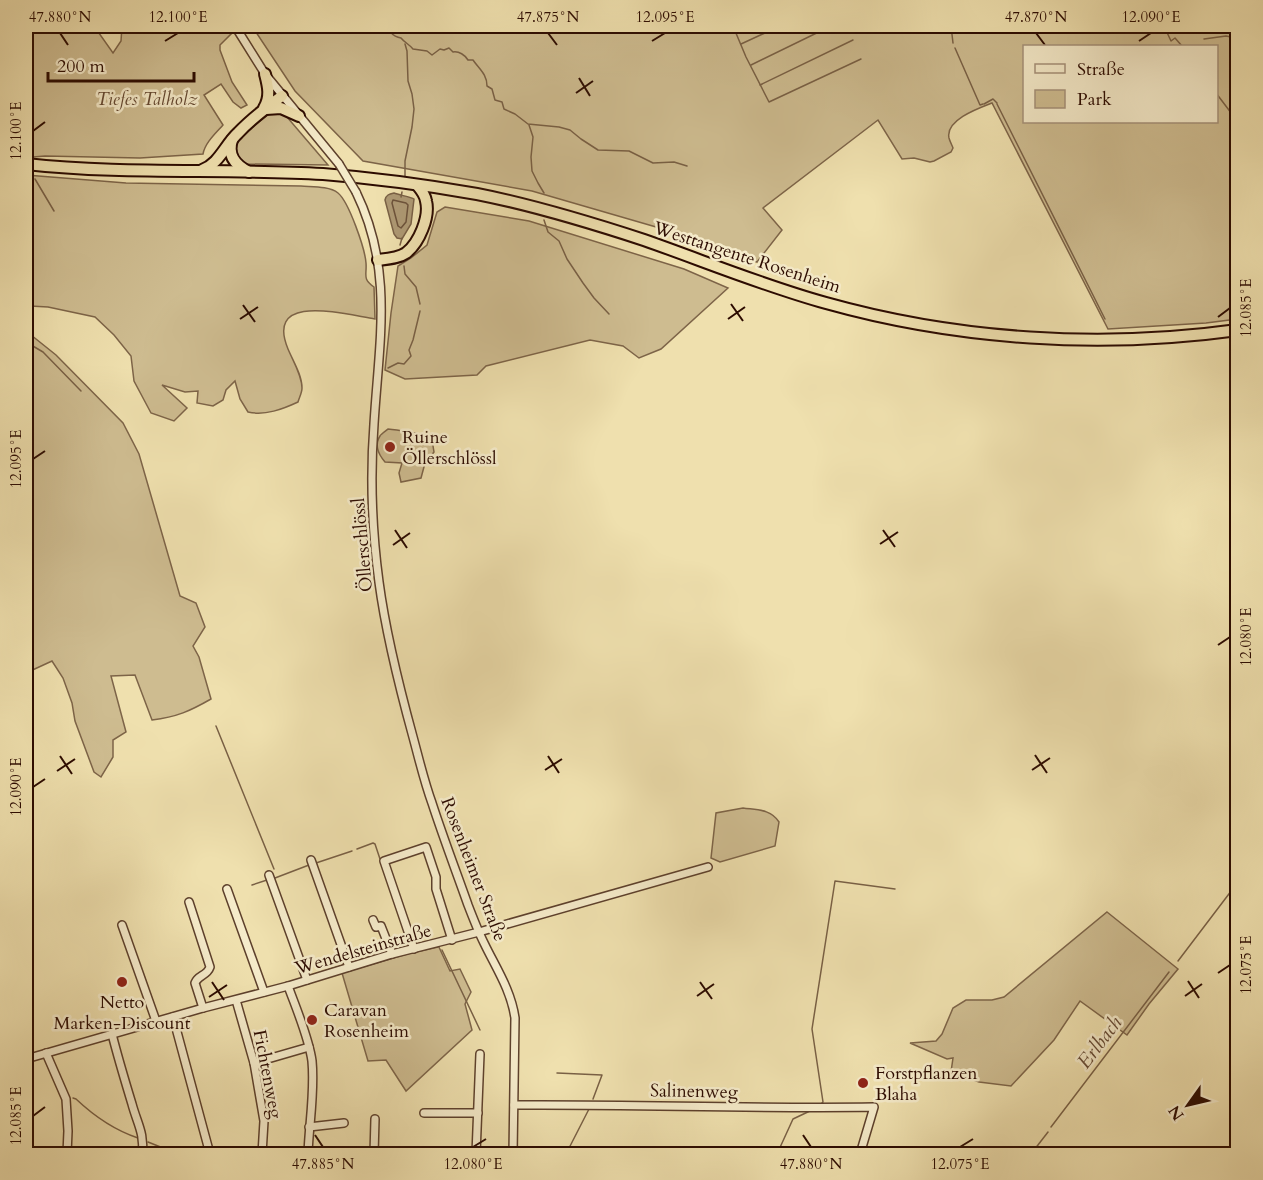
<svg xmlns="http://www.w3.org/2000/svg" width="1263" height="1180" font-family="Cardo,serif">
	<rect width="100%" height="100%" fill="#efe0ae"/>
	<filter id="stains"><feTurbulence type="fractalNoise" baseFrequency=".00333" numOctaves="4"/><feColorMatrix values="0 0 0 0 .2 0 0 0 0 .09 0 0 0 0 .02 0 0 0 .5 -.17"/></filter>
	<radialGradient id="worn" r=".72"><stop offset=".6" stop-color="#630" stop-opacity="0"/><stop offset="1" stop-color="#630" stop-opacity=".3"/></radialGradient>
	<g fill="#cebc90" stroke="#7d6448" stroke-width="1.5" fill-rule="evenodd">
		<path d="M26,26h68l19,27 8,-12 1,-15h108l3,6 -13,13v5l12,32 15,23 -6,3 -8,-6 -12,-18 -17,11 19,30c-8,9 -18,18 -20,29l-63,4 -95,-2 -12,1 -7,-2z"/>
		<path d="M252,26h985v293l-31,4 -98,6 -116,-226c-13,5 -47,17 -43,35 1,4 3,7 4,10l-2,4 -17,9 -4,1 -16,-4 -12,1 -24,-39 -115,88 19,22 -25,32 -94,-33 -131,-38 -169,-30 -68,-70zM1024,46h192v76h-192z"/>
		<path d="M270,113h12l5,4 41,48 -83,-1 -7,-4 -4,-15 11,-12z"/>
		<path d="M26,175l100,8 175,3c11,1 28,0 37,7 11,9 27,56 28,70 1,12 -4,16 8,24l1,32c-28,-4 -111,-28 -87,30 5,12 14,26 14,39 0,5 -3,10 -4,14 -15,7 -33,14 -50,10l-8,-13 -5,-18 -9,9 -3,10 -10,6 -16,-3 1,-12 -13,1 -23,-7 25,23 -13,13 -23,-8 -17,-32 -3,-25 -17,-21 -19,-18 -47,-10 -18,-1 -4,1z"/>
		<path d="M445,207l84,14 155,48 44,19 -67,61 -22,9 -16,-12 -33,-6 -104,26 -9,9 -72,4 -20,-9 6,-57 7,-47 13,-8 16,-13 10,-33z"/>
		<path d="M26,331l30,24 67,68 16,31 41,142 16,7 9,24 -12,19 6,11 12,42c-21,12 -34,18 -59,21l-17,-45 -24,1 15,56 -13,8v17l-12,20 -7,-5 -19,-51 -3,-18 -9,-25 -11,-17 -26,12v-229l6,-9 -6,-10z"/>
		<path d="M388,429c14,1 27,5 40,6l4,5 2,12 -9,11 -4,15 -20,4 -2,-9 3,-10 -17,-1c-6,-7 -11,-17 -5,-26 0,-1 7,-6 8,-7z"/>
		<path d="M743,808c14,2 28,1 36,14l-4,24 -55,16 -9,-4 5,-45z"/>
		<path d="M1107,912l71,57 -29,35 -22,31 -47,-34 -26,39 -43,46 -32,-4 -28,-10 2,-14 -6,1 -37,-16 26,-2 6,-7 11,-26 13,-8h26l12,-3z"/>
		<path d="M438,945l12,26 10,-2 11,23 -6,12 7,26 -66,61 -20,-31 -18,1 -26,-88z"/>
	</g>
	<path fill="#ad9873" stroke="#796045" stroke-width="1.5" d="M394,193c5,2 17,4 20,6l-3,25 -9,15 -5,-1 -3,-4 -9,-34c1,-5 4,-6 9,-7z"/>
	<g fill="none" stroke-linecap="round" stroke-linejoin="round">
		<path stroke="#6c523a" stroke-width="1.5" d="M393,200l13,3 2,2 -2,17 -5,6 -3,-2 -6,-23z"/>
		<g stroke="#796045" stroke-width="1.5">
			<path d="M383,26c8,4 8,11 18,12 4,5 8,6 12,11l14,2 5,4 8,-6 4,1 5,-2 4,4c6,-1 12,3 15,8h5c6,9 14,14 14,26l5,3 3,11 7,2 2,7 11,5 13,10 31,3 11,3 11,9 17,11 31,1 24,12 21,-1 13,4"/>
			<path d="M733,26l13,31 23,45 92,-43"/>
			<path d="M951,26l2,17"/>
			<path d="M1164,26l7,15 4,-3 7,8"/>
			<path d="M1204,39l22,-3 10,2"/>
			<path d="M405,44l2,7 1,30 4,13 2,15 -2,18 -7,34v16"/>
			<path d="M741,44l39,-18"/>
			<path d="M955,48l25,57 3,-1"/>
			<path d="M751,65l80,-39"/>
			<path d="M760,85l93,-45"/>
			<path d="M1216,93l22,29"/>
			<path d="M984,104l9,-5 4,4"/>
			<path d="M997,104l108,215"/>
			<path d="M529,125l4,12 -2,20 1,14 6,12 6,10"/>
			<path d="M26,144v7"/>
			<path d="M27,155l1,4"/>
			<path d="M35,179l19,32"/>
			<path d="M401,197l1,-5"/>
			<path d="M544,220l4,12 11,9 8,18 16,24 11,15 15,16"/>
			<path d="M400,245l2,-7"/>
			<path d="M404,266l1,8 11,13 4,17"/>
			<path d="M26,342l17,10 38,39"/>
			<path d="M388,368l10,-5 6,1 7,-8 -2,-6 4,-10 7,-29"/>
			<path d="M216,726l58,143"/>
			<path d="M357,849l16,-6 2,1 5,15"/>
			<path d="M316,863l36,-12"/>
			<path d="M275,878l34,-13"/>
			<path d="M252,885l15,-5"/>
			<path d="M442,950l38,80"/>
			<path d="M412,953l26,-6"/>
			<path d="M1178,961l60,-79"/>
			<path d="M557,1073l45,2 -9,24"/>
			<path d="M73,1098l3,1c18,17 38,31 62,39"/>
			<path d="M821,1104l2,-2 -11,-73 23,-148 60,8"/>
			<path d="M1051,1127l118,-155"/>
			<path d="M148,1142l20,8v4"/>
			<path d="M566,1154l23,-45"/>
			<path d="M777,1154l16,-35 19,-9"/>
			<path d="M1031,1154l17,-22"/>
		</g>
		<defs>
			<g id="minor">
				<path d="M235,26l30,48 74,90"/>
				<path d="M356,192c38,78 23,149 18,232 -4,52 -2,106 5,158 7,53 20,104 34,155 6,22 11,44 19,66 11,34 24,68 36,102 5,13 10,26 16,38 12,25 27,47 31,75l-2,136"/>
				<path d="M311,860l38,107"/>
				<path d="M269,875l38,105"/>
				<path d="M227,889l37,103"/>
				<path d="M189,902l21,65c-3,9 -12,8 -15,16l8,25"/>
				<path d="M373,920l3,7 5,-1 11,28"/>
				<path d="M122,925l34,96"/>
				<path d="M414,949l-30,-88 42,-14 10,30v12l16,51"/>
				<path d="M288,986c8,22 21,52 24,75 3,31 -3,63 -4,93"/>
				<path d="M236,1000l18,63 10,58 -2,33"/>
				<path d="M173,1017l37,137"/>
				<path d="M112,1034c6,24 13,47 20,70 5,19 13,30 10,50"/>
				<path d="M46,1053l20,46 2,32 -1,23"/>
				<path d="M26,1059l177,-51 85,-22 104,-32 87,-22 229,-65"/>
				<path d="M254,1063l55,-16"/>
				<path d="M514,1105c120,-1 240,4 360,2l-14,47"/>
				<path d="M424,1113h54"/>
				<path d="M309,1127l35,-4"/>
				<path d="M374,1154l1,-35"/>
				<path d="M476,1154l4,-100"/>
			</g>
			<g id="highway">
				<path d="M264,108c7,-12 4,-22 1,-34"/>
				<path d="M266,109l15,-1 18,8"/>
				<path d="M232,140c-5,15 3,25 17,32"/>
				<path d="M26,164c98,11 198,4 297,10 51,4 103,11 154,20 56,11 112,28 167,46 60,21 120,46 182,63 132,37 275,46 412,27"/>
				<path d="M202,170c17,-6 23,-25 36,-37 13,-14 29,-26 44,-37"/>
				<path d="M378,260c9,-1 21,-2 28,-7 13,-10 24,-36 20,-52 -1,-7 -5,-11 -9,-16"/>
			</g>
		</defs>
		<use href="#minor" stroke="#5d402c" stroke-width="10"/>
		<use href="#highway" stroke="#2c0b00" stroke-width="14"/>
		<use href="#minor" stroke="#f5ebca" stroke-width="7"/>
		<use href="#highway" stroke="#efe0ae" stroke-width="10"/>
		<defs>
			<path id="minor-bridge" d="M339,164l17,28"/>
		</defs>
		<use href="#minor-bridge" stroke="#5d402c" stroke-width="10" stroke-linecap="butt"/>
		<use href="#minor-bridge" stroke="#f5ebca" stroke-width="7"/>
	</g>
	<path fill="none" stroke="#2c0b00" stroke-width="2" d="M60,33l8,12M548,33l9,12M1036,33l9,12M165,41l13,-8M652,41l13,-8M1139,41l12,-8M579,78l11,18M576,93l17,-12M33,131l12,-9M731,304l12,17M243,305l12,17M1218,317l12,-9M240,319l18,-12M728,319l17,-12M33,459l12,-8M395,530l12,18M883,530l12,17M880,544l18,-12M393,545l17,-12M1218,645l12,-8M1035,755l12,18M60,756l12,18M548,756l11,17M545,770l17,-11M1032,770l18,-12M57,771l18,-12M33,787l12,-8M1218,973l12,-8M1188,981l11,17M212,982l12,18M700,982l12,17M697,996l17,-12M1185,996l17,-12M209,997l18,-12M33,1116l12,-9M315,1135l8,12M803,1135l8,12M473,1147l13,-8M960,1147l13,-8"/>
	<g fill="#8f2418" stroke="#f5ebca" stroke-width="2">
		<circle cx="390" cy="447" r="6"/>
		<circle cx="122" cy="982" r="6"/>
		<circle cx="312" cy="1020" r="6"/>
		<circle cx="863" cy="1083" r="6"/>
	</g>
	<g text-anchor="middle" stroke-width="5" stroke-linejoin="round" paint-order="stroke">
		<g font-size="18" font-style="italic" fill="#654932" stroke="#f5ebca">
			<text x="147" y="105">Tiefes Talholz</text>
		</g>
		<g font-size="18" fill="#2c0b00" stroke="#f5ebca">
			<text transform="translate(747 257) rotate(18)" y="6">Westtangente Rosenheim</text>
			<text transform="translate(362 545) rotate(-95)" y="6">Öllerschlössl</text>
			<text transform="translate(474 869) rotate(69)" y="6">Rosenheimer Straße</text>
			<text transform="translate(363 949) rotate(-16)" y="6">Wendelsteinstraße</text>
			<text transform="translate(268 1074) rotate(79)" y="6">Fichtenweg</text>
			<text transform="translate(694 1091) rotate(1)" y="6">Salinenweg</text>
		</g>
		<g font-size="18" fill="#2c0b00" stroke="#f5ebca" text-anchor="start">
			<text x="402" y="443">Ruine<tspan x="402" dy="21">Öllerschlössl</tspan></text>
			<text x="122" y="1008" text-anchor="middle">Netto<tspan x="122" dy="21">Marken-Discount</tspan></text>
			<text x="324" y="1016">Caravan<tspan x="324" dy="21">Rosenheim</tspan></text>
			<text x="875" y="1079">Forstpflanzen<tspan x="875" dy="21">Blaha</tspan></text>
		</g>
		<g font-size="20" font-style="italic" fill="#664a34" stroke="#f5ebca">
			<text transform="translate(1099 1042) rotate(-53)" y="7">Erlbach</text>
		</g>
	</g>
	<rect width="1263" height="1180" fill="none" stroke="#efe0ae" stroke-width="66"/>
	<rect x="1023" y="45" width="195" height="78" fill="#f5ebca" stroke="#a59179" stroke-width="1.5"/>
	<rect x="1035" y="64" width="30" height="9" fill="#f5ebca" stroke="#a59179" stroke-width="1.5"/>
	<text x="1077" y="75" font-size="18" fill="#2c0b00">Straße</text>
	<rect x="1035" y="90" width="30" height="18" fill="#cebc90" stroke="#a59179" stroke-width="1.5"/>
	<text x="1077" y="105" font-size="18" fill="#2c0b00">Park</text>
	<g transform="translate(1188 1105) rotate(236)" stroke="#f5ebca" stroke-width="4.5" paint-order="stroke">
	<path d="M0-4.5L10 22L0 15L-10 22Z" fill="#2c0b00"/>
	<text y="-9" font-size="16" font-weight="bold" text-anchor="middle" fill="#2c0b00">N</text>
	</g>
	<path d="M48 72v9h146v-9" fill="none" stroke="#2c0b00" stroke-width="3"/>
	<text x="57" y="72" font-size="18" fill="#2c0b00" stroke="#f5ebca" stroke-width="4.5" paint-order="stroke">200 m</text>
	<rect x="33" y="33" width="1197" height="1114" fill="none" stroke="#2c0b00" stroke-width="2"/>
	<g font-size="15" text-anchor="middle" fill="#2c0b00">
		<text x="60" y="22">47.880°N</text>
		<text x="178" y="22">12.100°E</text>
		<text x="548" y="22">47.875°N</text>
		<text x="665" y="22">12.095°E</text>
		<text x="1036" y="22">47.870°N</text>
		<text x="1151" y="22">12.090°E</text>
		<text transform="translate(16 131) rotate(-90)" y="5">12.100°E</text>
		<text transform="translate(1246 308) rotate(-90)" y="5">12.085°E</text>
		<text transform="translate(16 459) rotate(-90)" y="5">12.095°E</text>
		<text transform="translate(1246 637) rotate(-90)" y="5">12.080°E</text>
		<text transform="translate(16 787) rotate(-90)" y="5">12.090°E</text>
		<text transform="translate(1246 965) rotate(-90)" y="5">12.075°E</text>
		<text transform="translate(16 1116) rotate(-90)" y="5">12.085°E</text>
		<text x="323" y="1169">47.885°N</text>
		<text x="473" y="1169">12.080°E</text>
		<text x="811" y="1169">47.880°N</text>
		<text x="960" y="1169">12.075°E</text>
	</g>
	<rect width="100%" height="100%" filter="url(#stains)"/>
	<rect width="100%" height="100%" fill="url(#worn)"/>
</svg>
